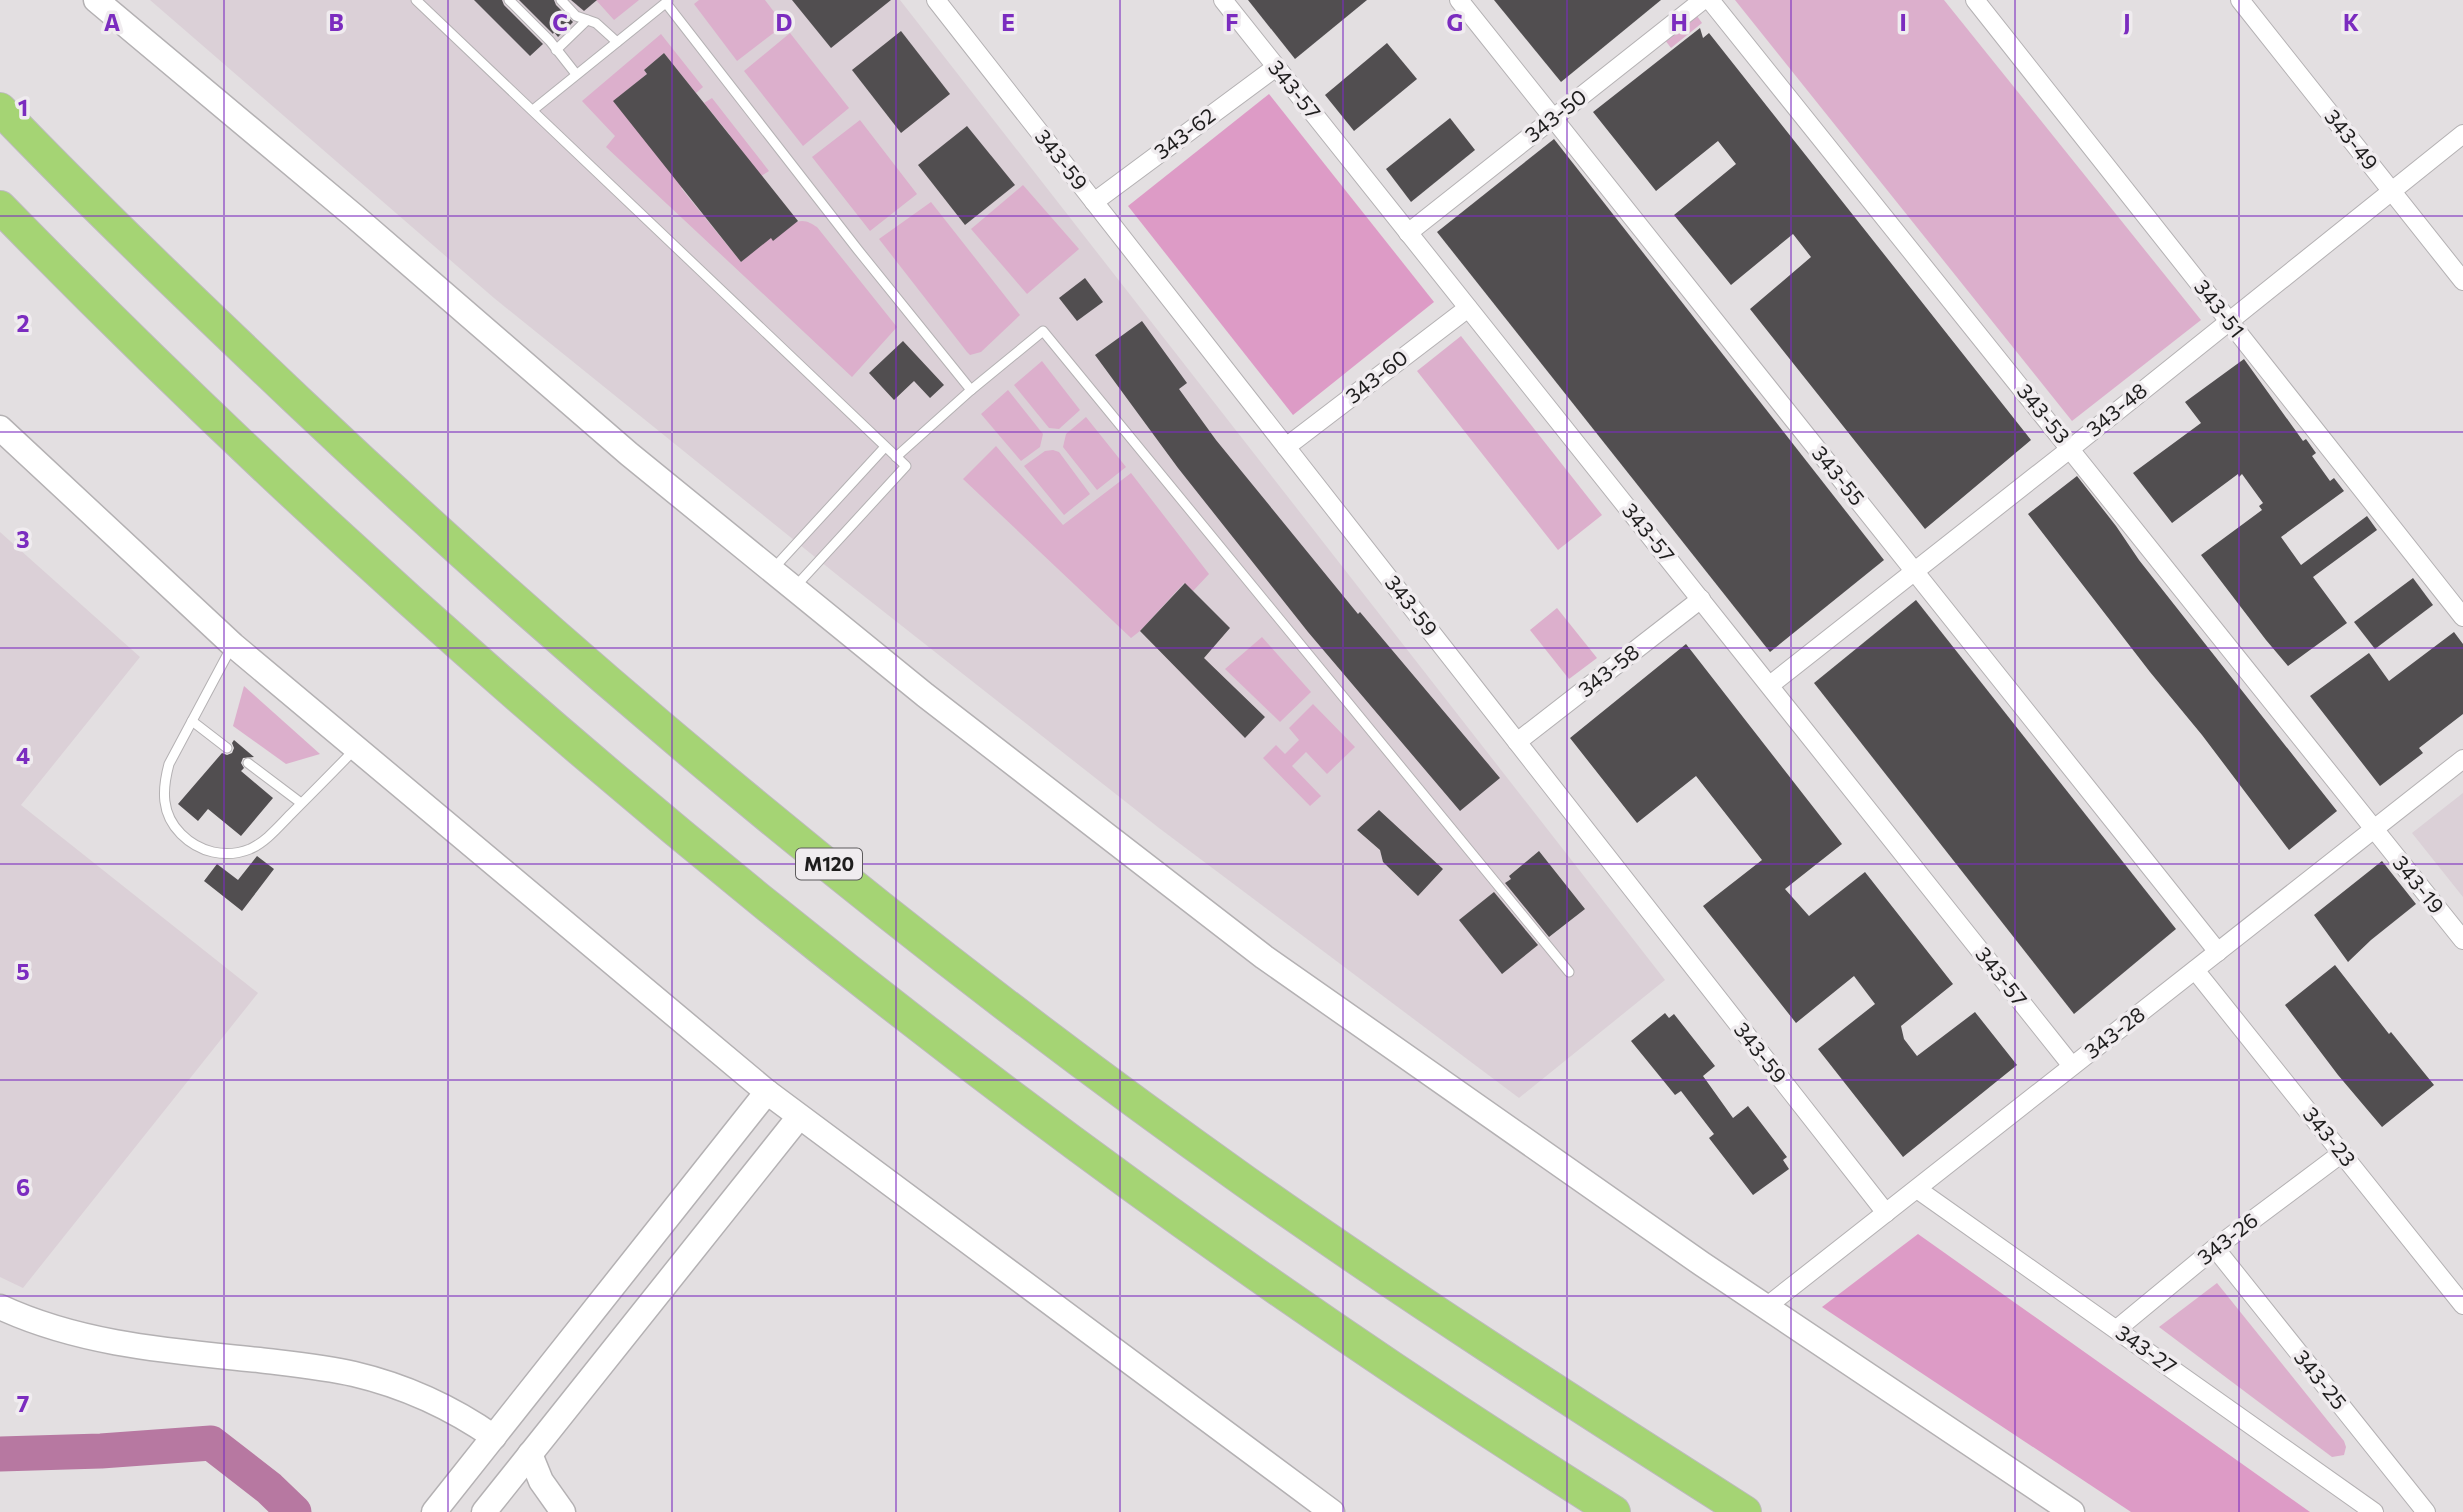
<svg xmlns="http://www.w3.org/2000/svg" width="2463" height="1512" font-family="Commissioner,sans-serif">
	<rect width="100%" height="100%" fill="#e3dfe1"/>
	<g fill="#dbd0d7">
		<path d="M150,0h750l765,980 -146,118 -360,-270 -318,-250 -347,-280z"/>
		<path d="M0,532l140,125 -119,148 237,188 -235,295 -23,-11z"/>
		<path d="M2463,793v104l-51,-64z"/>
	</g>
	<g fill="#dcafcc">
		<path d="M596,0h43l-25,20z"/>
		<path d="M699,0h66l19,25 -47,36 -43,-57z"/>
		<path d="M1735,0h209l257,320 -129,101z"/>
		<path d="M1697,16l5,7 -31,25 -6,-8z"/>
		<path d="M790,33l59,75 -46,38 -59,-75z"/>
		<path d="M661,34l42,53 -7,6 -32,-40 -20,17 3,4 -33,27 92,53 24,-19 -26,-32 8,-5 57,73 -8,5 -80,12 60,74c13,-11 45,-41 61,-41 6,0 10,3 15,6l80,100 -45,50 -246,-230 9,-11 -33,-35z"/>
		<path d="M860,120l57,74 -47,37 -58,-74z"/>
		<path d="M1023,185l56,64 -52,45 -56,-65z"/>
		<path d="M931,202l89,113 -39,37 -11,3 -3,-3 -88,-113z"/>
		<path d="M1461,336l141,179 -44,35 -141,-179z"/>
		<path d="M1042,361l38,49 -21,19 -10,-1 -35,-43z"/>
		<path d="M1008,390l35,44 -3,13 -19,14 -40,-47z"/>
		<path d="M1086,417l40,50 -29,23 -34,-43 3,-13z"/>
		<path d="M996,446l67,79 68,-52 78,101 -16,17 -9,-8 -44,48 -9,7 -168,-159z"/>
		<path d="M1053,450l6,2 31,42 -26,21 -40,-49 21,-15z"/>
		<path d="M1557,608l40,50 -28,21 -39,-49z"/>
		<path d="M1262,637l49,55 -31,30 -55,-53z"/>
		<path d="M244,686l76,68 -34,10 -53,-38z"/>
		<path d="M1313,704l42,43 -28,27 -21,-22 -14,14 29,30 -11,10 -47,-48 13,-13 9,9 14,-14 -10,-12z"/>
		<path d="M2217,1283l127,158 2,6 -2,8 -12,2 -173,-130z"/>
	</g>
	<g fill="#dd9bc6">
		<path d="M1269,94l165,208 -141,113 -165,-209z"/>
		<path d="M1918,1234l392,278h-179l-309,-205z"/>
	</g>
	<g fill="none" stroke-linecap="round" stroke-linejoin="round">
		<path stroke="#b778a1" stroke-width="35" d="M0,1454l101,-3 110,-8 58,45 25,24"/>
	</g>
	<g fill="#514e50">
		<path d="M474,0h28l2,5 39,39 -13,12z"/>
		<path d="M519,0h35l2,5 17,17 -15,15 -4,-5 -1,2z"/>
		<path d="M571,0h26l-13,11z"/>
		<path d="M792,0h99l-60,48z"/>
		<path d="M1248,0h119l-72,59z"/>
		<path d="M1494,0h167l-100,82z"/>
		<path d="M1700,28l3,10 6,-5 322,407 -106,89 -175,-220 61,-52 -18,-23 -62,51 -57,-70 62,-51 -18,-23 -62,50 -63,-79z"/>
		<path d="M901,31l49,63 -49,39 -49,-63z"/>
		<path d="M1387,43l30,36 -63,52 -29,-36z"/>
		<path d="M664,53l134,168 -25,20 -2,-3 -30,24 -128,-161 34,-27 -3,-4z"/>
		<path d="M1450,118l25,32 -64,52 -25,-33z"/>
		<path d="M967,126l48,59 -50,40 -47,-60z"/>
		<path d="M1554,139l330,421 -114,92 -333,-420z"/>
		<path d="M1085,278l18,24 -26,19 -18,-23z"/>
		<path d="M1142,321l45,62 -8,6 37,51 142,174 2,-2 140,166 -40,33 -152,-179 -130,-164 -83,-113z"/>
		<path d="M903,341l41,44 -14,13 -16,-17 -20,19 -25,-27z"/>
		<path d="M2244,359l59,82 3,-2 10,14 -4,3 18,25 4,-3 10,13 -63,46 20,28 66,-49 10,14 -64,47 34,46 -59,43 -22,-26 -65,-85 61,-45 -3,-4 4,-3 -21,-29 -3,3 -1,-3 -66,49 -39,-50 68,-50 -16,-21z"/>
		<path d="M2077,476l39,50 23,34 198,251 -48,39 -87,-115 -52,-63 -122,-158z"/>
		<path d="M2413,578l20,27 -58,44 -21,-27z"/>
		<path d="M1185,583l45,45 -26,30 61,59 -20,21 -105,-107z"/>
		<path d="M1916,600l260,329 -102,85 -260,-331z"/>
		<path d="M2454,632l9,12v70l-44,34 4,5 -43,33 -70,-90 59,-43 20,28z"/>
		<path d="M1686,644l156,200 -57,45 24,27 56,-44 88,112 -52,42 3,13 13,17 58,-44 42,53 -114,92 -85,-108 57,-45 -21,-28 -58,47 -93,-117 59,-46 -66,-84 -59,47 -67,-85z"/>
		<path d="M234,740l20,17 -11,1 -2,5 3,5 -3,3 32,27 -32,38 -33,-27 -10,12 -20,-17 44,-51 5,2 5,-2 2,-5 -2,-5z"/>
		<path d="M1379,810l64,59 -25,27 -35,-34 -3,-12 -23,-20z"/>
		<path d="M1539,851l46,58 -36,28 -44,-54 6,-4 -2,-3z"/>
		<path d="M257,856l17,13 -32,42 -38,-30 13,-17 21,16z"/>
		<path d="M2382,861l34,43 -45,36 -23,22 -34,-47z"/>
		<path d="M1494,892l44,53 -36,29 -43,-54z"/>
		<path d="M2335,965l54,69 2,-2 43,53 -52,42 -44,-52 -53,-70z"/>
		<path d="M1665,1013l4,5 5,-4 41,52 -12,10 30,42 15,-12 39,51 -4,3 6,9 -36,26 -44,-57 5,-4 -33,-43 -6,4 -44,-54z"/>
	</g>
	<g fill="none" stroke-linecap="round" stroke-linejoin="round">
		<defs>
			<g id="lane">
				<path d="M416,0l490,466 -111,121"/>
				<path d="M509,0l41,41 26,33"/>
				<path d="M561,0l15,16 20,7 21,19"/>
				<path d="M666,3l192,247 113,140"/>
				<path d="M556,50l31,-30"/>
				<path d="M533,110l135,-109"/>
				<path d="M896,457l75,-67 72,-59 526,641"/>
				<path d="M773,569l112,-122"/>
				<path d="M232,646l-63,118c-7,26 -8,50 12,70 18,18 44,25 69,15 16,-7 29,-23 41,-35 21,-21 43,-43 64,-65"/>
				<path d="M192,721l35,27"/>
				<path d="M248,763l53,40"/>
			</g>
			<g id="street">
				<path d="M936,0l950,1213"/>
				<path d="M1223,0l849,1066"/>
				<path d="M1459,0l759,952"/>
				<path d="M1710,0l753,940"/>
				<path d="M1975,0l488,617"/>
				<path d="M2240,0l223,281"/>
				<path d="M1094,202l182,-135"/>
				<path d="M1408,233l295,-233"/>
				<path d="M1286,447l182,-139"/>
				<path d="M1770,685l300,-236 393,-315"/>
				<path d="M1517,742l184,-143"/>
				<path d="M2195,970l268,335"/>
				<path d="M1917,1189l457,323"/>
				<path d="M2215,1248l211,264"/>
				<path d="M1766,1307l697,-548"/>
				<path d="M2117,1329l98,-81 127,-95"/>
			</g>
			<g id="secondary">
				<path d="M96,0l257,215 276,239 296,241 339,262 438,307 370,248"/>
				<path d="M0,428l233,217 534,447 565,420"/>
				<path d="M0,1307c82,38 171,44 259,53 32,4 64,7 95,14 51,12 97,33 140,63"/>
				<path d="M530,1454l11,27 22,31"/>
				<path d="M434,1512l333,-420"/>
				<path d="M484,1512l315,-395"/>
			</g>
			<g id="highway">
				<path d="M0,109c96,100 197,196 298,292 297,281 614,544 948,781 163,115 331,223 499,330"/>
				<path d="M0,207c484,495 1028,936 1614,1305"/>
			</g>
		</defs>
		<use href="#lane" stroke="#b4b1b3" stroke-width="11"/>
		<use href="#street" stroke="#b4b1b3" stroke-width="20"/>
		<use href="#secondary" stroke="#b4b1b3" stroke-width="27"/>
		<use href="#highway" stroke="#bcbbbb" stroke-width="34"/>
		<use href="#lane" stroke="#fff" stroke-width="9"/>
		<use href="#street" stroke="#fff" stroke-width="18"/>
		<use href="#secondary" stroke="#fff" stroke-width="24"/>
		<use href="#highway" stroke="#a5d474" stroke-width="32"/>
	</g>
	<path fill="none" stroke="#7b2cbf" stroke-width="2" stroke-opacity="0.55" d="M224,0v1512M448,0v1512M672,0v1512M896,0v1512M1120,0v1512M1343,0v1512M1567,0v1512M1791,0v1512M2015,0v1512M2239,0v1512M0,216h2463M0,432h2463M0,648h2463M0,864h2463M0,1080h2463M0,1296h2463"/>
	<g text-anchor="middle" stroke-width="7" stroke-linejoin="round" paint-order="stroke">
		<rect fill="#f0ecef" stroke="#5d5b5c" stroke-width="2" x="796" y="848.5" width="66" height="31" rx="5"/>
		<g font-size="19" font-weight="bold" fill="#1e1d1d">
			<text x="829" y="871">M120</text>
		</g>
		<g font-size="21" fill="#1e1d1d" stroke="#f0ecef">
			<text transform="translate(1294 90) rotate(51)" y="7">343-57</text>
			<text transform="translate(1556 116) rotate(-38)" y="7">343-50</text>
			<text transform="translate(1185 134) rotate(-37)" y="7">343-62</text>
			<text transform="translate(2351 140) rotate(51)" y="7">343-49</text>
			<text transform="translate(1061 160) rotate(52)" y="7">343-59</text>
			<text transform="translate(2219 309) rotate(52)" y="7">343-51</text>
			<text transform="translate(1377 377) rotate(-38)" y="7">343-60</text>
			<text transform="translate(2117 410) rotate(-39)" y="7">343-48</text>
			<text transform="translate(2043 414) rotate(51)" y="7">343-53</text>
			<text transform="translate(1838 476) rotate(51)" y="7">343-55</text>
			<text transform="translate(1648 533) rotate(51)" y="7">343-57</text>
			<text transform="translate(1411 606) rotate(52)" y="7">343-59</text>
			<text transform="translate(1609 671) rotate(-38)" y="7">343-58</text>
			<text transform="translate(2418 885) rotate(51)" y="7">343-19</text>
			<text transform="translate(2001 977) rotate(52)" y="7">343-57</text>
			<text transform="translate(2115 1033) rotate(-38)" y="7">343-28</text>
			<text transform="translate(1760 1053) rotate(52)" y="7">343-59</text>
			<text transform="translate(2329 1137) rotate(51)" y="7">343-23</text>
			<text transform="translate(2228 1239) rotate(-38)" y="7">343-26</text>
			<text transform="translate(2146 1350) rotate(35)" y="7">343-27</text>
			<text transform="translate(2320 1380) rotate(51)" y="7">343-25</text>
		</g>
	</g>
	<g font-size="23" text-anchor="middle" font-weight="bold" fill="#7b2cbf" stroke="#f0ecef" stroke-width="7" stroke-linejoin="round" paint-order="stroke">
		<text x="112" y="31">A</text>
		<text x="336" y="31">B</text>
		<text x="560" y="31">C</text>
		<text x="784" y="31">D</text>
		<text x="1008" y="31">E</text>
		<text x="1232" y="31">F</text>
		<text x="1455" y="31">G</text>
		<text x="1679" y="31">H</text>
		<text x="1903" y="31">I</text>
		<text x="2127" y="31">J</text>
		<text x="2351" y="31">K</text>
		<text x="23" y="116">1</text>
		<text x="23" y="332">2</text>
		<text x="23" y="548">3</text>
		<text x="23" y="764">4</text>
		<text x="23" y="980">5</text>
		<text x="23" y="1196">6</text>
		<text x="23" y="1412">7</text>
	</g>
</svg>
